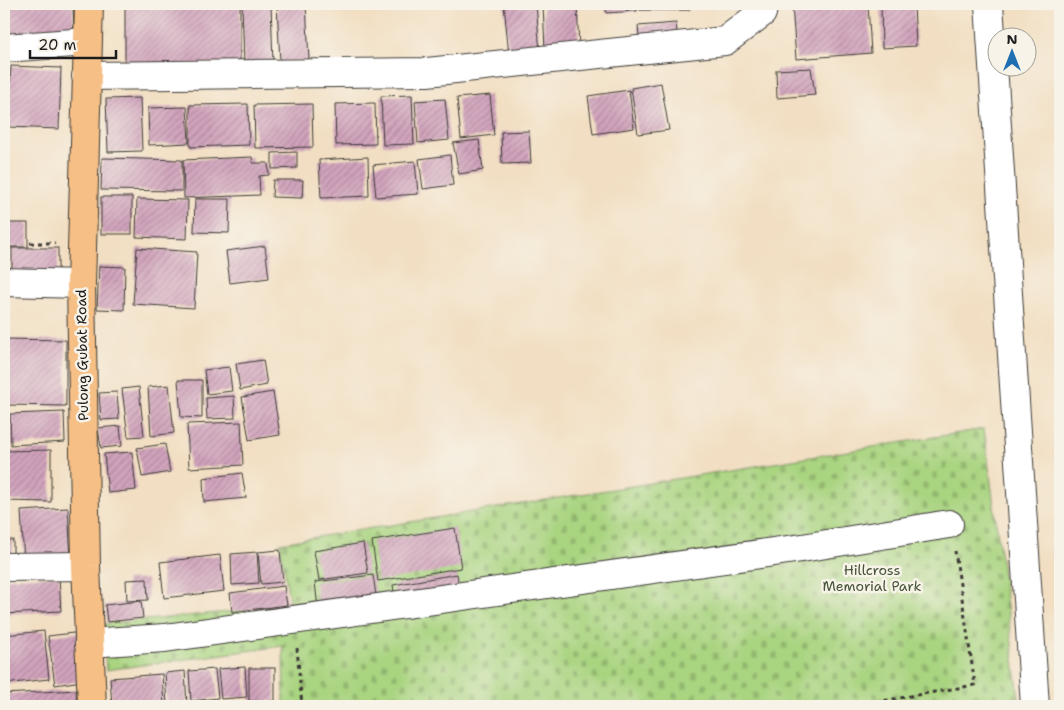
<svg xmlns="http://www.w3.org/2000/svg" width="1064" height="710" font-family="'Shantell Sans',sans-serif">
	<defs>
		<pattern id="cemetery-stones" width="16" height="16" patternUnits="userSpaceOnUse" patternTransform="scale(1.25)"><rect width="16" height="16" fill="#a9d480"/><path d="M2 7V4a2 2 0 0 1 4 0v3zM10 15v-3a2 2 0 0 1 4 0v3z" fill="#91b56e"/></pattern>
		<pattern id="building-hatch" width="6" height="6" patternUnits="userSpaceOnUse" patternTransform="scale(1.25)"><rect width="6" height="6" fill="#d2a4bd"/><path d="M-1 1l2-2M0 6l6-6M5 7l2-2" fill="none" stroke="#aa8599"/></pattern>
	</defs>
	<rect width="100%" height="100%" fill="#f7f3e8"/>
	<filter id="ink" filterUnits="userSpaceOnUse"><feTurbulence type="fractalNoise" baseFrequency=".02" numOctaves="2"/><feDisplacementMap in="SourceGraphic" scale="10" xChannelSelector="R" yChannelSelector="G"/><feConvolveMatrix kernelMatrix="1 2 1 2 8 2 1 2 1" color-interpolation-filters="sRGB"/></filter>
	<filter id="wash" filterUnits="userSpaceOnUse"><feTurbulence type="fractalNoise" baseFrequency=".0096" numOctaves="4" result="noise"/><feDisplacementMap in="SourceGraphic" scale="20" xChannelSelector="R" yChannelSelector="G"/><feGaussianBlur stdDeviation="1.12" result="paint"/><feColorMatrix in="noise" values="0 0 0 0 0 0 0 0 0 0 0 0 0 0 0 0 0 1.4 0 .05"/><feComposite in="paint" operator="in"/></filter>
	<g filter="url(#wash)">
		<rect width="100%" height="100%" fill="#f2dfc3"/>
		<path fill="url(#cemetery-stones)" stroke="#62784e" d="M984,429l36,277h-736l-1,-60 -177,24 -3,-46 187,-18 -10,-63z"/>
		<g id="blocks">
			<g fill="url(#building-hatch)">
				<path d="M4,4h69l1,29 -70,3z"/>
				<path d="M125,4h115v59l-115,2z"/>
				<path d="M242,4h29l2,60 -29,1z"/>
				<path d="M277,4h29l3,56 -29,2z"/>
				<path d="M504,4h32l4,49 -31,3z"/>
				<path d="M543,4h34l2,44 -34,2z"/>
				<path d="M606,4h31v7l-31,2z"/>
				<rect x="640" y="4" width="49" height="6"/>
				<path d="M792,4h76l3,49 -75,6z"/>
				<path d="M881,4h33l2,42 -34,2z"/>
				<path d="M676,23l2,20 -38,4 -2,-21z"/>
				<path d="M11,66l50,2 -2,61 -51,-2z"/>
				<path d="M811,68l4,27 -38,3 -1,-28z"/>
				<path d="M661,83l8,47 -31,4 -7,-46z"/>
				<path d="M629,90l5,38 -41,6 -5,-38z"/>
				<path d="M412,95l2,49 -31,1 -2,-49z"/>
				<path d="M490,95l4,40 -33,4 -4,-41z"/>
				<path d="M140,98l2,53 -34,1 -2,-53z"/>
				<path d="M445,99l4,41 -31,3 -3,-42z"/>
				<path d="M375,103l1,41 -40,1 -1,-41z"/>
				<path d="M248,104l1,41 -59,2v-42z"/>
				<path d="M312,104l1,43 -58,1 -1,-43z"/>
				<path d="M187,107l2,36 -40,2 -1,-37z"/>
				<path d="M529,131l2,32 -29,1 -1,-32z"/>
				<path d="M479,140l4,30 -24,4 -6,-31z"/>
				<path d="M297,152v16l-25,1v-16z"/>
				<path d="M450,155l3,30 -30,4 -4,-30z"/>
				<path d="M252,157l1,6h15l1,12 -10,1 1,19 -76,3 -1,-38z"/>
				<path d="M368,157l1,39 -48,2 -2,-38z"/>
				<path d="M102,158l80,2v31l-81,-1z"/>
				<path d="M415,161l3,33 -42,3 -3,-32z"/>
				<path d="M273,180h30l-1,18 -30,-1z"/>
				<rect x="101" y="197" width="31" height="37"/>
				<path d="M137,199l51,1 -1,39 -51,-2z"/>
				<path d="M195,199h35l-1,34 -35,-1z"/>
				<path d="M4,223h24v24h-18l-1,7h-5z"/>
				<path d="M265,246l4,32 -39,5 -4,-32z"/>
				<rect x="12" y="248" width="46" height="25"/>
				<path d="M137,248l60,4 -3,56 -61,-4z"/>
				<path d="M99,266l26,1 -1,43 -27,-1z"/>
				<path d="M4,339l62,1v66l-62,-1z"/>
				<path d="M263,360l4,25 -27,5 -4,-26z"/>
				<path d="M229,367l3,24 -25,3 -3,-24z"/>
				<path d="M178,380h24v38l-21,-1z"/>
				<path d="M169,385l5,48 -23,3 -3,-49z"/>
				<path d="M139,387l5,49 -16,1 -6,-48z"/>
				<path d="M117,392l2,27 -18,1 -2,-27z"/>
				<path d="M273,392l7,43 -31,5 -7,-43z"/>
				<path d="M234,396l1,22 -28,1 -1,-21z"/>
				<path d="M64,412l1,30 -54,3 -1,-31z"/>
				<path d="M241,422l2,43 -54,3 -2,-44z"/>
				<path d="M120,426l2,20 -21,2 -3,-20z"/>
				<path d="M165,444l5,28 -28,5 -5,-29z"/>
				<path d="M51,450v52l-47,-1v-50z"/>
				<path d="M132,452l4,38 -28,3 -4,-39z"/>
				<path d="M242,473l4,25 -42,4 -1,-24z"/>
				<path d="M68,508l3,51 -47,3 -3,-51z"/>
				<path d="M455,528l6,40 -83,13 -6,-40z"/>
				<rect x="4" y="540" width="9" height="22"/>
				<path d="M363,543l5,30 -49,7 -5,-29z"/>
				<path d="M280,550l3,32 -22,2 -3,-32z"/>
				<path d="M257,552l2,31 -27,2 -1,-31z"/>
				<path d="M220,555l4,36 -60,7 -4,-36z"/>
				<path d="M457,574l3,20 -64,11 -3,-20z"/>
				<path d="M373,575l4,27 -59,7 -3,-27z"/>
				<path d="M59,576l2,35 -57,3v-36z"/>
				<path d="M147,579l1,21 -21,1 -1,-21z"/>
				<path d="M284,586l3,19 -55,7 -2,-19z"/>
				<path d="M141,601l2,17 -36,4 -2,-17z"/>
				<path d="M44,631l5,48 -45,5v-13h1l-1,-36z"/>
				<path d="M82,632l7,48 -34,5 -7,-49z"/>
				<path d="M245,667l2,30 -26,2 -3,-30z"/>
				<rect x="249" y="668" width="26" height="33"/>
				<path d="M215,669l3,29 -27,3 -2,-30z"/>
				<path d="M185,671l2,35h-20l-2,-33z"/>
				<path d="M162,674l2,32h-52l-2,-28z"/>
				<path d="M76,690l1,16h-73v-12z"/>
				<path d="M246,703l1,3h-26v-2z"/>
			</g>
		</g>
	</g>
	<g filter="url(#ink)">
		<use href="#blocks" fill-opacity="0" stroke="#3c3935" stroke-width="1"/>
		<g fill="none" stroke-linecap="round" stroke-linejoin="round">
			<defs>
				<g id="minor">
					<path d="M989,4l46,702"/>
					<path d="M4,48l83,-6"/>
					<path d="M86,76l341,-4 298,-31 37,-28 2,-9"/>
					<path d="M4,282l77,2"/>
					<path d="M4,567l82,-1"/>
					<path d="M89,643l76,-5 637,-90 147,-24"/>
				</g>
				<path id="major" d="M89,4l-8,280 5,282 6,140"/>
			</defs>
			<use href="#minor" stroke="#3c3935" stroke-width="30"/>
			<use href="#major" stroke="#3c3935" stroke-width="30"/>
			<g stroke="#3c3935" stroke-width="3" stroke-dasharray="4 4" stroke-linecap="butt">
				<path d="M30,243h25"/>
				<path d="M297,648l5,58"/>
				<path d="M853,706l122,-21 -20,-134"/>
			</g>
			<use href="#minor" stroke="#fff" stroke-width="28"/>
			<use href="#major" stroke="#f5bf86" stroke-width="28"/>
		</g>
	</g>
	<g text-anchor="middle" stroke-width="5" stroke-linejoin="round" paint-order="stroke">
		<g font-size="14" fill="#1c1c1c" stroke="#f7f3e8">
			<text transform="translate(82 355) rotate(-91)" y="5">Pulong Gubat Road</text>
		</g>
		<g font-size="14" fill="#46533a" stroke="#f7f3e8">
			<text x="872" y="575">Hillcross<tspan x="872" dy="16">Memorial Park</tspan></text>
		</g>
	</g>
	<rect width="1064" height="710" fill="none" stroke="#f7f3e8" stroke-width="20"/>
	<g transform="translate(1012 52)"><circle r="24" fill="#f7f3e8" stroke="#9f9d96"/>
	<path d="M0-4L9 19L0 12L-9 19Z" fill="#1f6fb2"/>
	<text y="-8" font-size="14" font-weight="bold" text-anchor="middle" fill="#1c1c1c">N</text>
	</g>
	<path d="M30 50v8h86v-8" fill="none" stroke="#1c1c1c" stroke-width="2.5"/>
	<text x="38" y="50" font-size="15" fill="#1c1c1c" stroke="#f7f3e8" stroke-width="4" paint-order="stroke">20 m</text>
</svg>
